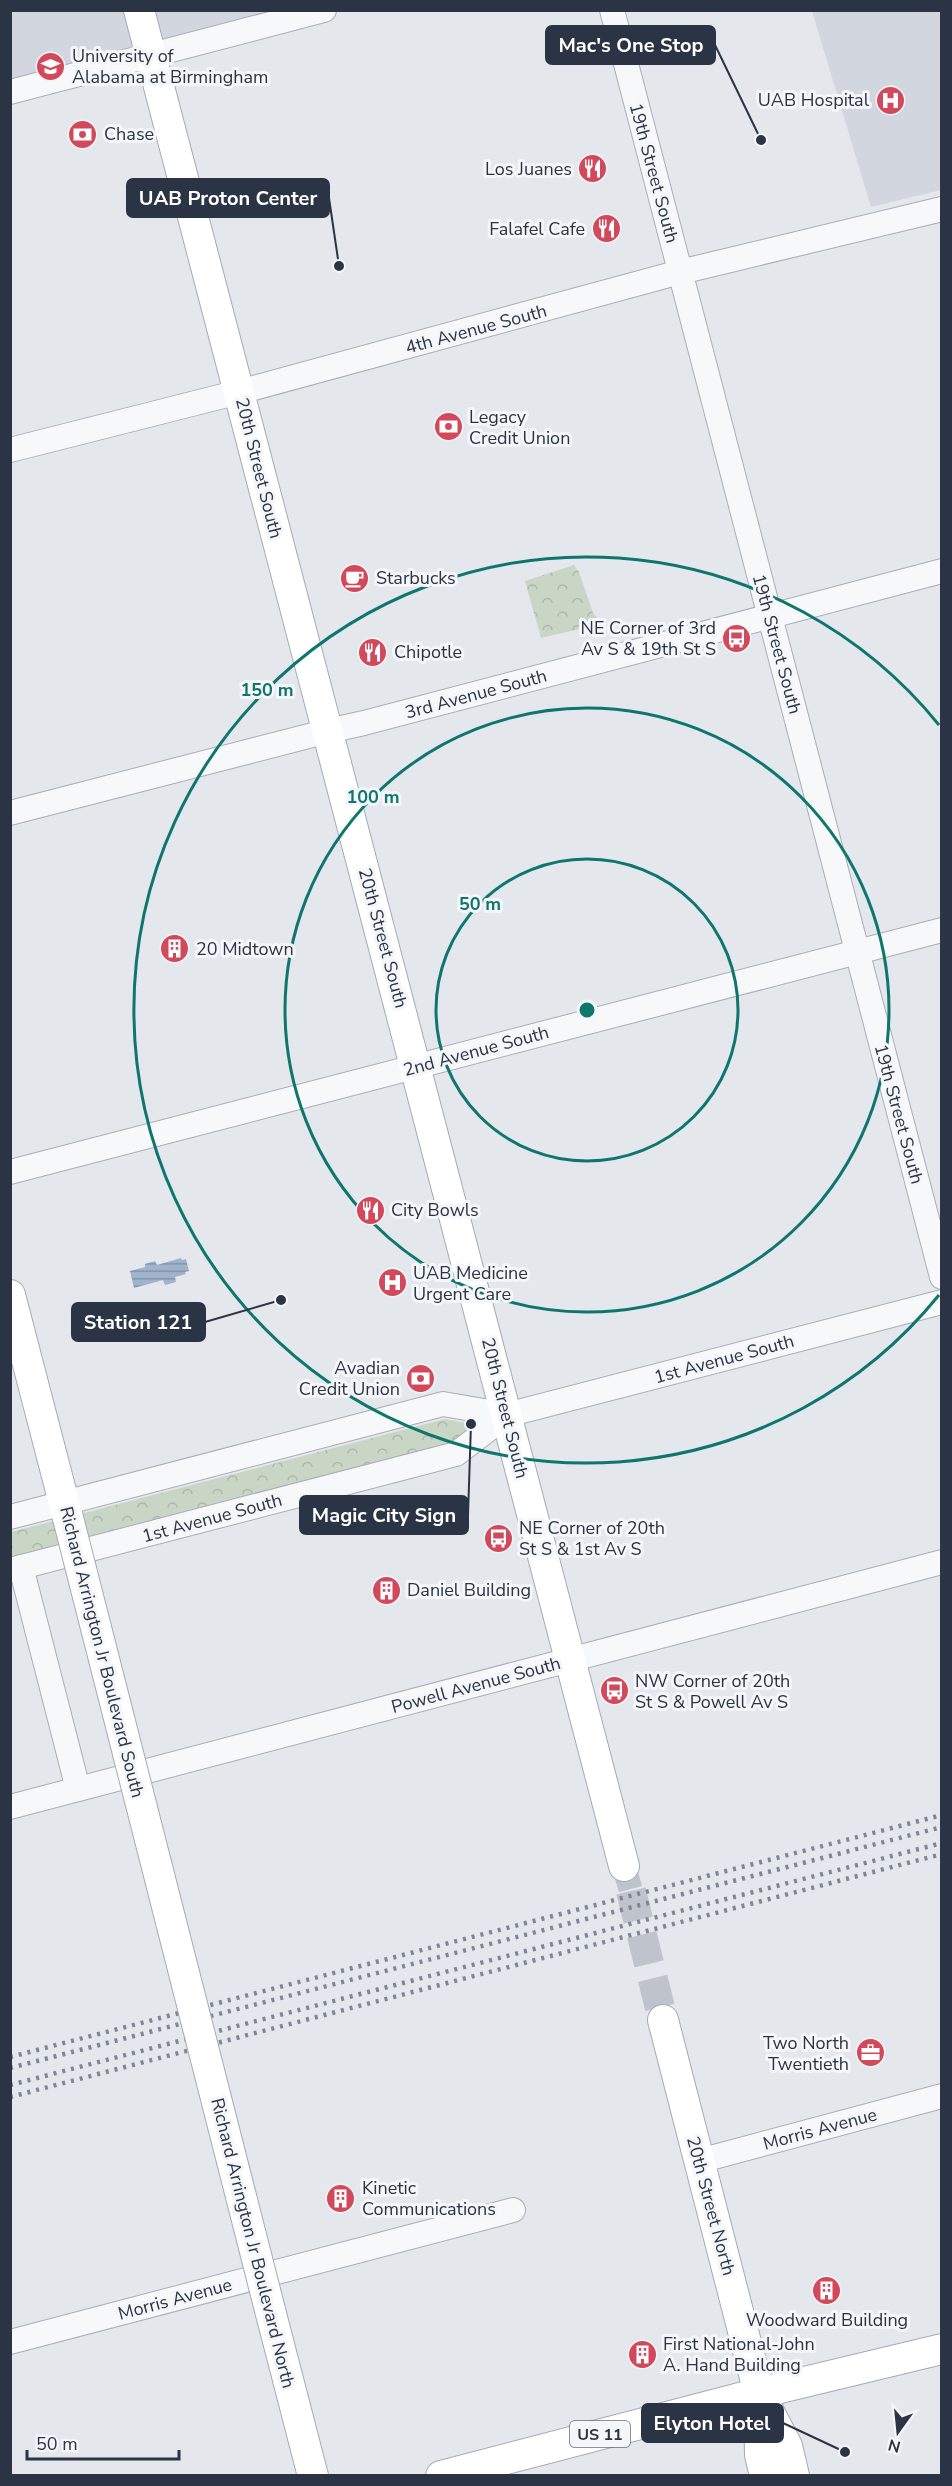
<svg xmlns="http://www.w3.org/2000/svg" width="952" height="2486" font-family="'Nunito Sans',sans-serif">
	<defs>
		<pattern id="forest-crowns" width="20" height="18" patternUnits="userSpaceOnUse" patternTransform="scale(1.5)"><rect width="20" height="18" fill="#c9d6c5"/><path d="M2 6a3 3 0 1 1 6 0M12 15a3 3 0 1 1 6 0" fill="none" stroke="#adb8ab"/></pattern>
		<pattern id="water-rules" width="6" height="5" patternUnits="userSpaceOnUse" patternTransform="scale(1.5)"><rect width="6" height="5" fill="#9fb4cc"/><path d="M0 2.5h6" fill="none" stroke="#8293a7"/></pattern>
	</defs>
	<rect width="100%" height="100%" fill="#e4e7ec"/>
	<g fill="#d2d6de">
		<path d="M11,11h292l-292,76z"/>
		<path d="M812,11h129v179l-70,17z"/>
	</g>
	<g fill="url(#forest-crowns)">
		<path d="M574,565l5,7 14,41 7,8 -12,1 1,5 -48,11 -16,-57z"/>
		<path d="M445,1419l26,5 -18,20 -442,116v-28z"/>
	</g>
	<path fill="url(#water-rules)" d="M181,1258l1,2 4,-1 3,12 -4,1 1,2 -11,3 1,5 -11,3 -2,-5 -29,8 -4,-17 15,-4v-3l10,-3 2,4z"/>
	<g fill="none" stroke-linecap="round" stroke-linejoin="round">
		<path stroke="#bfc3cb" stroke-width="24" stroke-dasharray="24 12" stroke-linecap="butt" d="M624,1866l7,25"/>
		<path stroke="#bfc3cb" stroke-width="30" stroke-dasharray="30 15" stroke-linecap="butt" d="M631,1891l32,129"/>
		<defs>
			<g id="minor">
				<path d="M612,10l330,1267"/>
				<path d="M10,92l314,-82"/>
				<path d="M10,450l229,-58 441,-120 262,-63"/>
				<path d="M10,813l318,-82 36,-8 578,-152"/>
				<path d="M10,1172l932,-242"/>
				<path d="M10,1517l433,-113 64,11"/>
				<path d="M21,1567l57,222"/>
				<path d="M10,1570l446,-116 51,-39 435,-113"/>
				<path d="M10,1807l932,-245"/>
				<path d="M699,2161l243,-65"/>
				<path d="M10,2342l503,-132"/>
			</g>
			<g id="major">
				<path d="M139,10l485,1856"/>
				<path d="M10,1295l58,223"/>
				<path d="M663,2020l96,373 28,53 7,30"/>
				<path d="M270,2310l43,166"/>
				<path d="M759,2399l1,56 5,21"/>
				<path d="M441,2476l318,-83 183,-44"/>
			</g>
		</defs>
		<use href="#minor" stroke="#a9aeb7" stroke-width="26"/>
		<use href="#major" stroke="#a3abb8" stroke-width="32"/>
		<use href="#minor" stroke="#f7f8fa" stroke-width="24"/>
		<use href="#major" stroke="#fff" stroke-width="30"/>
		<g stroke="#7d8696" stroke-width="4.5" stroke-dasharray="3 6" stroke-linecap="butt">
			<path d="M10,2057l932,-242"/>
			<path d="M10,2068l932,-241"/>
			<path d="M10,2085l932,-242"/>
			<path d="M10,2097l932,-243"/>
		</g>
		<defs>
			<path id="major-bridge" d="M68,1518l202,792"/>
		</defs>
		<use href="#major-bridge" stroke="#a3abb8" stroke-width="32" stroke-linecap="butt"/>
		<use href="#major-bridge" stroke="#fff" stroke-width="30"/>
	</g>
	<g fill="none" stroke="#0f766e" stroke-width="3">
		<circle cx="587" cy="1010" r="151"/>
		<circle cx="587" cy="1010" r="302"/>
		<path d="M939 1295A453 453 0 1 1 939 725"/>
	</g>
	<defs>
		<symbol id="university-disc" viewBox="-11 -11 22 22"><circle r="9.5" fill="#d1495b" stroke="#f4f6f9"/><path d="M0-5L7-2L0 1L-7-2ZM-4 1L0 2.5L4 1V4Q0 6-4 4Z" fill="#fff"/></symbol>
		<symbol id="hospital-disc" viewBox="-11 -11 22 22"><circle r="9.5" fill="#d1495b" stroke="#f4f6f9"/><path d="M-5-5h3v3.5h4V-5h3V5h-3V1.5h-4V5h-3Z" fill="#fff"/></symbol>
		<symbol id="bank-disc" viewBox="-11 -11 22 22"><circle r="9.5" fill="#d1495b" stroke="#f4f6f9"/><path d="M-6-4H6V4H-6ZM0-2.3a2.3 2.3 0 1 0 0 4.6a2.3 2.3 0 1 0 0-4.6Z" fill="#fff"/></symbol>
		<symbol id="restaurant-disc" viewBox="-11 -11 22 22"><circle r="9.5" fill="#d1495b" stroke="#f4f6f9"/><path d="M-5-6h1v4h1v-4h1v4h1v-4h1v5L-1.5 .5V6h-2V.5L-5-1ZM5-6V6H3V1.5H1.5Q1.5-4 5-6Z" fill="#fff"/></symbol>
		<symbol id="cafe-disc" viewBox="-11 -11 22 22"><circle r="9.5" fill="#d1495b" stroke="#f4f6f9"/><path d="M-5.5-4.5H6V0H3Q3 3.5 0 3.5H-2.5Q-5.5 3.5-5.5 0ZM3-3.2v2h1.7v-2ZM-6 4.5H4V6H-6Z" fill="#fff"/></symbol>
		<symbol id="bus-disc" viewBox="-11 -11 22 22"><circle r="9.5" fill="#d1495b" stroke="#f4f6f9"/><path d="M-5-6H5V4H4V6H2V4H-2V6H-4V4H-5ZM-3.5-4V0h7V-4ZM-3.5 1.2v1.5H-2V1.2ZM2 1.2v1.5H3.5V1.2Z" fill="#fff"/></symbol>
		<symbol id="building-disc" viewBox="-11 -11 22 22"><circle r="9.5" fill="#d1495b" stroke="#f4f6f9"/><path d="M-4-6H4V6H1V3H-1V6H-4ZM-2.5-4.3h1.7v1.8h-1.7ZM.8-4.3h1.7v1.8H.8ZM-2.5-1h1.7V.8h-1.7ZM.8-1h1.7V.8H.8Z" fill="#fff"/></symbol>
		<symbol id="office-disc" viewBox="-11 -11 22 22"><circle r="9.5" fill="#d1495b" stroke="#f4f6f9"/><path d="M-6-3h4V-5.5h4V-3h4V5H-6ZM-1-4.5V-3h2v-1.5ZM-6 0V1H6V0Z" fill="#fff"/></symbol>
	</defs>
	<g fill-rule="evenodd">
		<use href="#university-disc" x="34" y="50" width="33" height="33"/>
		<use href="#hospital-disc" x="874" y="84" width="33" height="33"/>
		<use href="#bank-disc" x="66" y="118" width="33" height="33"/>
		<use href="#restaurant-disc" x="576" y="152" width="33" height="33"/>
		<use href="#restaurant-disc" x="590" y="212" width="33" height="33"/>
		<use href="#bank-disc" x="432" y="410" width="33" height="33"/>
		<use href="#cafe-disc" x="338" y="562" width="33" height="33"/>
		<use href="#bus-disc" x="720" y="622" width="33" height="33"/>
		<use href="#restaurant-disc" x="356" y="636" width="33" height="33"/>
		<use href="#building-disc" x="158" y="932" width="33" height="33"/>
		<use href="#restaurant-disc" x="354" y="1194" width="33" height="33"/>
		<use href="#hospital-disc" x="376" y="1266" width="33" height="33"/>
		<use href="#bank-disc" x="404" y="1362" width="33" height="33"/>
		<use href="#bus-disc" x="482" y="1522" width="33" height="33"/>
		<use href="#building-disc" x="370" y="1574" width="33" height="33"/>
		<use href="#bus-disc" x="598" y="1674" width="33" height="33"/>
		<use href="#office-disc" x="854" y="2036" width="33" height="33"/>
		<use href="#building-disc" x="324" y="2182" width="33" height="33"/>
		<use href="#building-disc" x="810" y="2274" width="33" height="33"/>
		<use href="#building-disc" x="626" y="2338" width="33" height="33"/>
	</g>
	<g text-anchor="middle" stroke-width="6" stroke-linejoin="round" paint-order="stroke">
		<rect fill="#f4f6f9" stroke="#676e7b" stroke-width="1.5" x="570" y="2421" width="60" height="26" rx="4.5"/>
		<g font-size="16" font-weight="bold" fill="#2b3445">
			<text x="600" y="2440">US 11</text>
		</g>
		<g font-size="18" fill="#2b3445" stroke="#f4f6f9" text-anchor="start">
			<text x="72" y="62">University of<tspan x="72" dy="21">Alabama at Birmingham</tspan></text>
			<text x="869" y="106" text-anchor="end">UAB Hospital</text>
			<text x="104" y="140">Chase</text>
			<text x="572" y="175" text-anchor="end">Los Juanes</text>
			<text x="585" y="235" text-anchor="end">Falafel Cafe</text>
			<text x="469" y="423">Legacy<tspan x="469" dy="21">Credit Union</tspan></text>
			<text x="376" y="584">Starbucks</text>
			<text x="716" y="634" text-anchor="end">NE Corner of 3rd<tspan x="716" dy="21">Av S &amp; 19th St S</tspan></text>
			<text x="394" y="658">Chipotle</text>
			<text x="196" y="955">20 Midtown</text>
			<text x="391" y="1216">City Bowls</text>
			<text x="413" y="1279">UAB Medicine<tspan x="413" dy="21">Urgent Care</tspan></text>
			<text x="400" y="1374" text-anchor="end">Avadian<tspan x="400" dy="21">Credit Union</tspan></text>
			<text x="519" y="1534">NE Corner of 20th<tspan x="519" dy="21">St S &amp; 1st Av S</tspan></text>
			<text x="407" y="1596">Daniel Building</text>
			<text x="635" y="1687">NW Corner of 20th<tspan x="635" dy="21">St S &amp; Powell Av S</tspan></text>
			<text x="849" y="2049" text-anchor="end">Two North<tspan x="849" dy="21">Twentieth</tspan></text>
			<text x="362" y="2194">Kinetic<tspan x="362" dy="21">Communications</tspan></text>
			<text x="827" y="2326" text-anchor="middle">Woodward Building</text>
			<text x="663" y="2350">First National-John<tspan x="663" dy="21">A. Hand Building</tspan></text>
		</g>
		<g font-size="18" fill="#2b3445" stroke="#f4f6f9">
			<text transform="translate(654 173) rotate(75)" y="6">19th Street South</text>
			<text transform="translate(476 329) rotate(-15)" y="6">4th Avenue South</text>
			<text transform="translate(259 468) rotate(76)" y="6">20th Street South</text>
			<text transform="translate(777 644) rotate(75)" y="6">19th Street South</text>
			<text transform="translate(476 694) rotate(-15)" y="6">3rd Avenue South</text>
			<text transform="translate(383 938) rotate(75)" y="6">20th Street South</text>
			<text transform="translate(476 1051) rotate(-15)" y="6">2nd Avenue South</text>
			<text transform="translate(899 1114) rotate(75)" y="6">19th Street South</text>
			<text transform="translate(724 1359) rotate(-15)" y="6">1st Avenue South</text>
			<text transform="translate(505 1408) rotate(76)" y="6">20th Street South</text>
			<text transform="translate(212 1518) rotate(-15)" y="6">1st Avenue South</text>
			<text transform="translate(102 1652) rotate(76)" y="6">Richard Arrington Jr Boulevard South</text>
			<text transform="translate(476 1685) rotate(-15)" y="6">Powell Avenue South</text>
			<text transform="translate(820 2129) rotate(-15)" y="6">Morris Avenue</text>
			<text transform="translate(711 2206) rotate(75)" y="6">20th Street North</text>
			<text transform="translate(253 2243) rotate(76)" y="6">Richard Arrington Jr Boulevard North</text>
			<text transform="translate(175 2299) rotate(-15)" y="6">Morris Avenue</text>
		</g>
	</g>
	<circle cx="587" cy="1010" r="9" fill="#0f766e" stroke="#f4f6f9" stroke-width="3"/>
	<g font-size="18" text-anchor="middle" font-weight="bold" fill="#0f766e" stroke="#f4f6f9" stroke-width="6" stroke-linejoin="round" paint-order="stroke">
		<text x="267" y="696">150 m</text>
		<text x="373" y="803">100 m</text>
		<text x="480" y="910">50 m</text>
	</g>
	<path fill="none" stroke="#2b3445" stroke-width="2" d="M761 140L715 45M339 266L329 198M281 1300L205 1322M471 1424L468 1515M845 2452L783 2423"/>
	<g fill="#2b3445" stroke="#f4f6f9" stroke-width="2">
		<circle cx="761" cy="140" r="6"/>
		<circle cx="339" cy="266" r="6"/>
		<circle cx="281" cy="1300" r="6"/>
		<circle cx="471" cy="1424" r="6"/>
		<circle cx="845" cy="2452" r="6"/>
	</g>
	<g fill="#2b3445" stroke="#2b3445" stroke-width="2">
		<rect x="546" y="26" width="169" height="38" rx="6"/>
		<rect x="127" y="179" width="202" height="38" rx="6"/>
		<rect x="72" y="1303" width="133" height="38" rx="6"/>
		<rect x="300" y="1496" width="168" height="38" rx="6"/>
		<rect x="642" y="2404" width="141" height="38" rx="6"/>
	</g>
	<g font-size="20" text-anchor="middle" font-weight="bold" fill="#fff">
		<text x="631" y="52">Mac's One Stop</text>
		<text x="228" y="205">UAB Proton Center</text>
		<text x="138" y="1329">Station 121</text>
		<text x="384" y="1522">Magic City Sign</text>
		<text x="712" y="2430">Elyton Hotel</text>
	</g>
	<rect width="952" height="2486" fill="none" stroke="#2b3445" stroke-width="24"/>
	<g transform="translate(898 2432) rotate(195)" stroke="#f4f6f9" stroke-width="4.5" paint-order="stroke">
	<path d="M0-4.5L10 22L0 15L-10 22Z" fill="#2b3445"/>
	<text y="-9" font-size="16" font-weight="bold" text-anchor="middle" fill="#2b3445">N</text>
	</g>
	<path d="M27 2450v9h152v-9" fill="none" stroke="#2b3445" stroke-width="3"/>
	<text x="36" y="2450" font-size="18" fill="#2b3445" stroke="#f4f6f9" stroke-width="4.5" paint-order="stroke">50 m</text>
</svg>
